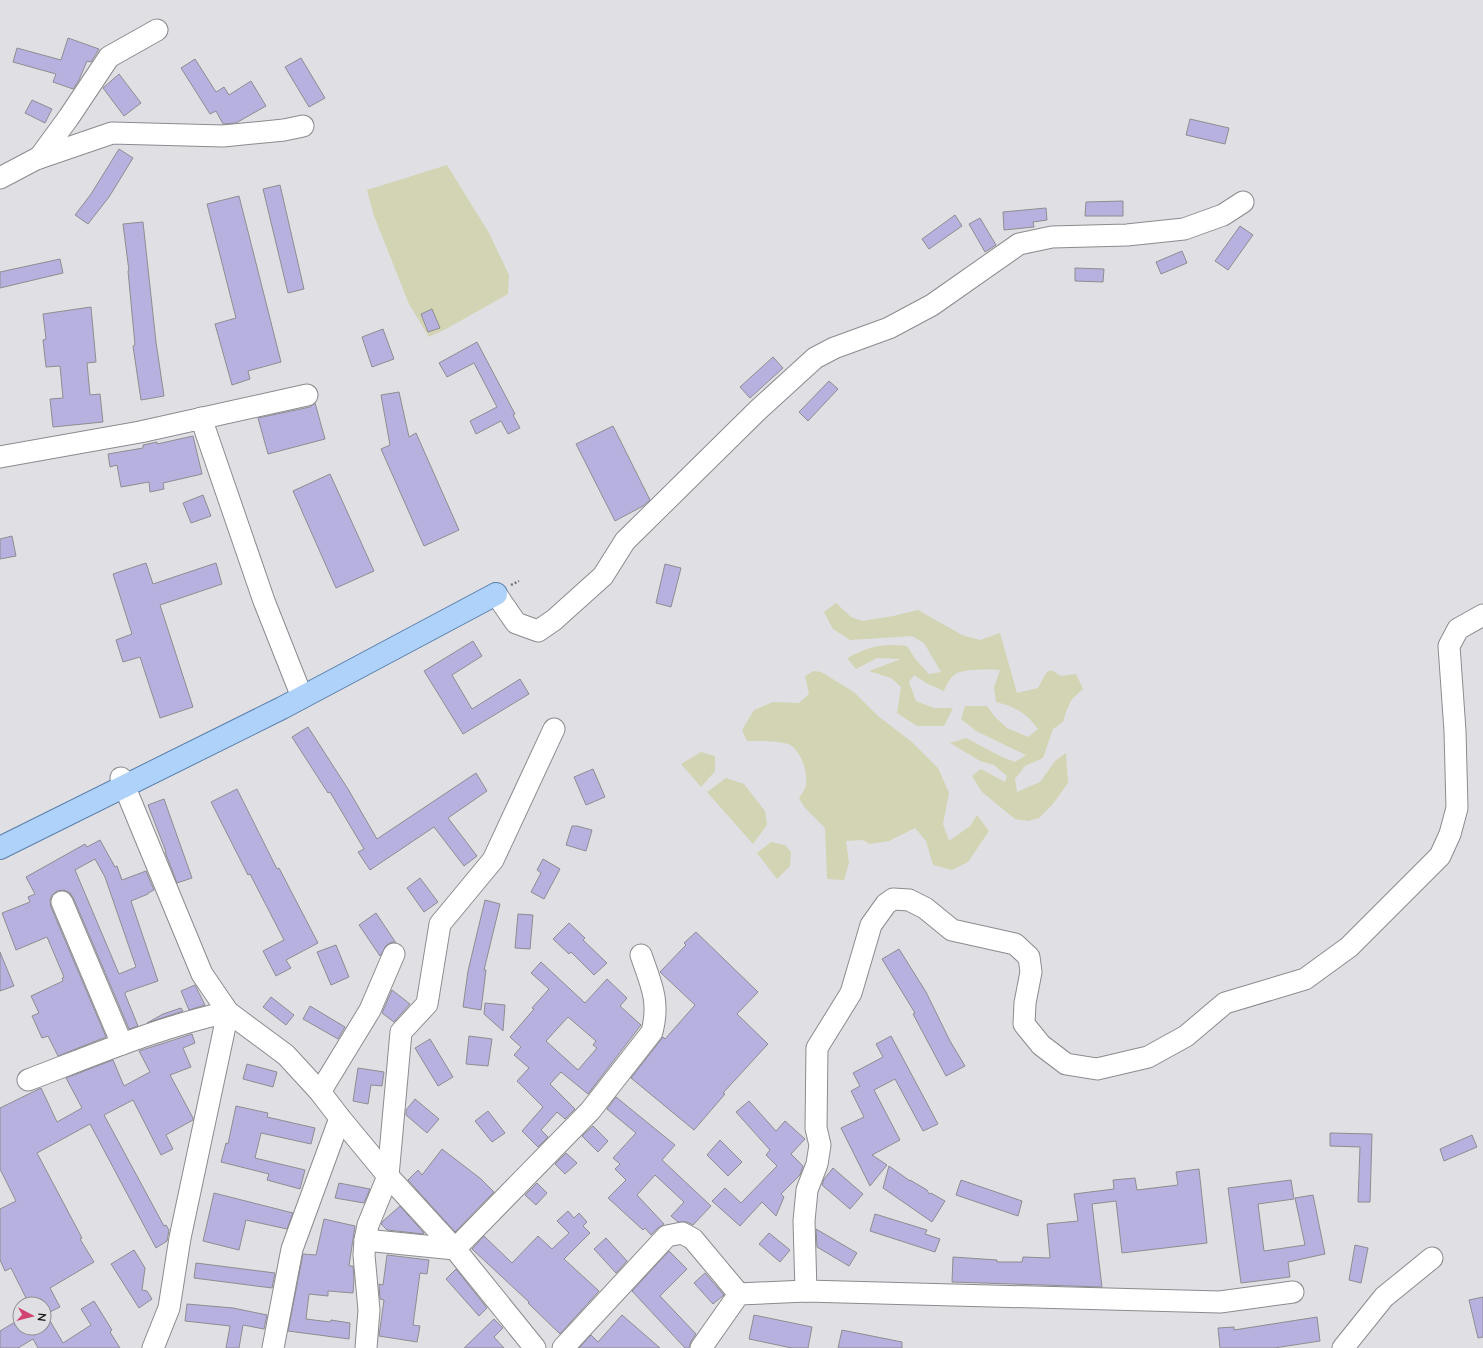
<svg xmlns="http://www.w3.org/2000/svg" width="1483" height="1348" font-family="Lato,sans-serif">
	<rect width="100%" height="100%" fill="#e0e0e4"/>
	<g fill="#d2d4b3">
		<path d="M447,165l42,68 20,42 -1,19 -62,35 -17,8 -20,-33 -35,-88 -7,-26z"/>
		<path d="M836,603l15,14 12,4 30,-5 25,-6 44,25 18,5 20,-7 17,60 21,-5 8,-15 5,-3 10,6 15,-2 7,15 -11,10 -5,10 -4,13 -10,7 -10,29 -18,8 -10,13 2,13 23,-10 15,-21 11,-8 2,30 -15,21 -14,14 -11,3 -13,-2 -33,-27 -10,-16 9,-7 24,13 2,-6 -13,-11 -14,-4 -30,-18 16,-5 36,19 13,5 11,-7 -50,-24 -15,-12 4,-13h22l8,11 12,11 21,9 10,-8c-12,-16 -22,-22 -42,-27l-2,-15 6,-17c-9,-1 -35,-1 -43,3 -6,3 -11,12 -13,18l-16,-7 -14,-9 -5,7 7,19 18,7h19l-9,18h-27l-20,-13 4,-26 -10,-9 -22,-7 32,-12 -24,-1 -21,11 -9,-11c22,-11 34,-15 60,-12l9,14 13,14 12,-2 -17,-29 -12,-7 -62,4 -17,-11 -9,-17z"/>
		<path d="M814,671l7,1 33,20 24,24 34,26 26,26 11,25 -6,31 6,17 21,-15 7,-11 12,16 -21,31 -16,8 -19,-5 -7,-24 -11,-13 -26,13 -19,3 -7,-4 -17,1 3,22 -5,17 -17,-1 -2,-51 -20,-20 -6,-10c3,-5 7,-10 7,-14 2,-12 -6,-36 -18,-40 -13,-4 -28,-3 -41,-3l-5,-11 12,-20 19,-8 26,1 10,-9 -4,-18z"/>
		<path d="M701,752l14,4v15l-14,16 -20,-23z"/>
		<path d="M726,778l18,6 21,27 2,14 -14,19 -46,-52z"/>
		<path d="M771,842l14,3 6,7 -1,14 -13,13 -20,-26z"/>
	</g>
	<g fill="#b7b1df" stroke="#8e8d91" fill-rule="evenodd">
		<path d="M68,38l31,11 -8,13 -4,-1 -8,19 -6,9 -20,-7 3,-8 -43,-12 4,-14 44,12z"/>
		<path d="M301,58l24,40 -16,9 -24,-40z"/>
		<path d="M195,59l21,33 8,-5 5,8 22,-14 15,25 -30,17 -13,1 -7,-13 -6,3 -29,-46z"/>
		<path d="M119,74l22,29 -17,13 -21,-28z"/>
		<path d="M32,100l20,9 -7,14 -20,-10z"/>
		<path d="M1190,119l39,9 -4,16 -39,-9z"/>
		<path d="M119,149l14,9 -24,39 -21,27 -13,-9 16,-21z"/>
		<path d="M280,185l24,104 -16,4 -25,-104z"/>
		<path d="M239,196l42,166 -33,9 2,8 -18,6 -17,-61 21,-6 -29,-114z"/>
		<path d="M1123,201v15h-38l1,-14z"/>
		<path d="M1046,208l1,12 -14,2 1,5 -30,3 -1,-18z"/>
		<path d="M955,215l7,11 -33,23 -7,-10z"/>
		<path d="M980,218l16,27 -11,7 -16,-28z"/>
		<path d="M143,222l13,120 8,54 -23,4 -8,-54 2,-1 -7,-74h1l-6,-47z"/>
		<path d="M1240,226l13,9 -25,35 -13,-9z"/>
		<path d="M1182,251l5,12 -26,11 -5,-12z"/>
		<path d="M60,259l3,14 -63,15v-16z"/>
		<path d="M1075,268l29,1 -1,13 -28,-1z"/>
		<path d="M91,307l5,55 -9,1 3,32 10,-1 3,28 -50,5 -3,-28 13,-1 -3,-32 -14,1 -3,-27 3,-1 -3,-25z"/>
		<path d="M432,309l8,19 -12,4 -7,-18z"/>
		<path d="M383,329l11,30 -22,8 -10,-30z"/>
		<path d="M477,342l38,72 -2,1 7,13 -12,6 -7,-13 -25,13 -6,-13 27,-14 -23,-44 -27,14 -8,-14z"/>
		<path d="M773,357l10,11 -33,30 -10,-11z"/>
		<path d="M829,381l9,8 -30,32 -9,-9z"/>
		<path d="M399,392l10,45 7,-4 43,97 -35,16 -43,-97 9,-4 -9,-50z"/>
		<path d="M315,403l10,36 -57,15 -10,-36 52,-11z"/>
		<path d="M613,426l37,74 -7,6 -28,15 -39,-77z"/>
		<path d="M193,436l9,38 -39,9 1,6 -14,3 -1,-10 -28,5 -4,-22 -7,2 -2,-13 35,-6v-3l14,-3v2z"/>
		<path d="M330,474l44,97 -38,17 -43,-97z"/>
		<path d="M203,495l8,21 -20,7 -8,-20z"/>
		<path d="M12,536l4,20 -16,3v-20z"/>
		<path d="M146,563l7,21 63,-21 6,21 -62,21 33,102 -33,11 -20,-61 -17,5 -7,-22 16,-6 -19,-60z"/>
		<path d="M665,564l16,4 -10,39 -15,-4z"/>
		<path d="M473,641l9,15 -30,19 20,34 48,-30 9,15 -66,40 -39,-63z"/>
		<path d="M308,727l40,62 29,50 99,-66 11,18 -39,27 29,38 -13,10 -30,-39 -64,43 -12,-18 6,-3 -34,-57 -2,1 -36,-56z"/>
		<path d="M593,769l12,28 -19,8 -12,-28z"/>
		<path d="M237,789l40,80 2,-1 39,75 -32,17 5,8 -15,8 -13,-25 21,-11 -34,-66 -2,1 -37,-73z"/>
		<path d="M164,799l28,79 -15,5 -12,-31h1l-18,-47z"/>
		<path d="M572,826h5l15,4 -6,21 -20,-6z"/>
		<path d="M100,840l15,27 2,-1 5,14 24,-9 8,19 -6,3v1l-17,7 27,80 -32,11 -1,2 13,32 -9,3 -56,-132 -3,-4 -6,-3 -7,1 -5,4 -2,5 1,7 55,130 -48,19 -10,-20 -6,2 -10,-22 7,-3 -8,-17 32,-15 -1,-3 2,-1 -17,-40 -31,13 -14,-37 28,-11 -2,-5 7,-3 -9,-17 59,-33 2,3zM95,859l10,18 31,90 -17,7 -44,-104z"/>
		<path d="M543,859l17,10 -16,30 -13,-7 10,-19 -4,-3z"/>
		<path d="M420,878l18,24 -14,10 -17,-24z"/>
		<path d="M485,900l15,4 -16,66h2l-5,40 -18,-3 5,-36z"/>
		<path d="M376,913l20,30 -4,-1 -5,3 -7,11 -21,-31z"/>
		<path d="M518,914l15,1 -3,34 -15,-1z"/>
		<path d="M569,923l16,15 -2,2 24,23 -13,12 -23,-23 -2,2 -16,-15z"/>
		<path d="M696,932l62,60 -21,22 31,30 -45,49 2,1 -31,36 -63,-52 32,-41 2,2 30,-34 -35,-33 26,-27 -2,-2z"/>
		<path d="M336,945l13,32 -18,8 -14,-33z"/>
		<path d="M899,949l27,43 24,49 15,25 -19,10 -33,-62 2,-1 -33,-54z"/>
		<path d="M0,952l14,34 -14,5z"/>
		<path d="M541,962l44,41 22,-24 20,19 -7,8 21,19 -53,69 -27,-22 -11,12 25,25 -10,10 -8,-7 -16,18 7,7 -10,10 -16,-16 21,-24 -26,-26 12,-13 -15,-13 7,-8 -11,-10 24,-28 -2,-1 17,-19 -18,-16zM568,1017l28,24 -3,4 4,3 -19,22 -32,-29z"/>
		<path d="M195,985l10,20 -16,5 -8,-19z"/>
		<path d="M392,990l18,14 -16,18 -12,-9z"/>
		<path d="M271,997l23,18 -8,10 -23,-18z"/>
		<path d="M485,1003l20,2 -2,26 -19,-17z"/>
		<path d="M310,1006l35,21 -7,12 -35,-20z"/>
		<path d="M181,1008l2,3 -36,12 16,-9z"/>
		<path d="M192,1034l3,9 -12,5 8,19 -21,8 23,43v2l-27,15 7,14 -12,6 -28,-55 -29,15 60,111 2,-1 3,5 -2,11 -11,7 -66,-124 -53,29 45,85 -2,1 14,23 -44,26 10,19 -14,7 17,29 28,-18 -10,-16 13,-8 18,29 -2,2 10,16h-82l-5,-9 -15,9h-18v-17l20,-12v9h24v-24h-15l-18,-36 -6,3 -5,-11v-51l16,-8 -16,-32v-61l41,-20 16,34 25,-14 -16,-30 47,-18 11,26 26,-14 -11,-21z"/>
		<path d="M469,1036l23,3 -4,27 -22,-2z"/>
		<path d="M891,1036l47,88 -15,7 -28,-52 -21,11 26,50 -28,15 15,10 -17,21 -29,-58 23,-11 -13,-26 9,-5 -7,-13 30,-16 -7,-13z"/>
		<path d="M430,1039l23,38 -15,9 -23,-38z"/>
		<path d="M247,1064l30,8 -4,15 -30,-8z"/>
		<path d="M358,1068l26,4 -2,14 -11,-1 -3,19 -15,-3z"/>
		<path d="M616,1097l59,48 -13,15 49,46 -18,19 -6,-3h-9l-7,-6 13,-14 -29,-27 -18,20 27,29 -6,4 -7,7 -6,-7 -2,2 -35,-32 18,-18 -11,-11 5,-5 -7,-6 23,-25 -29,-24z"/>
		<path d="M415,1099l24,20 -12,14 -21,-18v-5z"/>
		<path d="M749,1101l27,30 9,-10 20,18 -14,15 12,12 -3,9 -19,19 3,3 -8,19 -14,-14 -22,24 -28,-25 13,-13 16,15 36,-37 -11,-11 4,-5 -34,-38z"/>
		<path d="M236,1106l32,7 -1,4 48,11 -4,16 -50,-11 -6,25 50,12 -5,19 -33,-9 2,-6 -48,-12 5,-19 2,1z"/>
		<path d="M488,1111l17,22 -13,9 -17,-21z"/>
		<path d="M593,1126l15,15 -10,11 -16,-16z"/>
		<path d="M1330,1133l42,1 -2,68h-12l2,-55 -30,-1z"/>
		<path d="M1472,1135l5,12 -33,14 -4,-12z"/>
		<path d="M720,1140l22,22 -14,14 -21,-21z"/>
		<path d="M442,1149l39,30 13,13 -39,40 -47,-52 10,-10 4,5z"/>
		<path d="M566,1153l11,10 -12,11 -10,-10z"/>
		<path d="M889,1166l21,15v-1l17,10 2,4 2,-1 14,8 -13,21 -49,-34z"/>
		<path d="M833,1168l30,26 -13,15 -28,-24 2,-6z"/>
		<path d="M1199,1169l8,74 -85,10 -6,-52 -24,3 10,83 -150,-5 1,-25 44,3v2h25l1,-5 27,1 -3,-34 31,-3 -4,-27 40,-5 -1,-9 22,-2 2,12 41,-5 -2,-13z"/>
		<path d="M961,1180l61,21 -4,15 -62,-21z"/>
		<path d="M1291,1180l3,19 -36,5 6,47 41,-6 -10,-47 18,-3 12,59 -37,8 2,15 -49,6 -13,-95z"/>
		<path d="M339,1183l31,6 -6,14 -29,-5z"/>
		<path d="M537,1183l10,10 -11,12 -11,-10z"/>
		<path d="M214,1193l79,20 -6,16 -41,-9 -7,30 -36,-9z"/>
		<path d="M400,1206l24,27 -1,1 -36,-4 -6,-6 2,-3z"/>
		<path d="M568,1211l6,7 5,-5 8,9 -4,4 7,7 -26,26 35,32 -39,43 -32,-31 1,-1 -57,-53 12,-13 28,27 26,-27 14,13 17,-16 -12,-12z"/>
		<path d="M875,1214l52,16 -2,4 15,5 -5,13 -65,-21z"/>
		<path d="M324,1219l31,7 -6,40h4l1,13 -1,14 -25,-2v5l-19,-2 -3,25 24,3 1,-2 19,3 -1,16 -61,-8 15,-77 13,1z"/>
		<path d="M816,1229l41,24 -8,13 -32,-19z"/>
		<path d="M769,1233l21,17 -10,12 -21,-18z"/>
		<path d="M606,1238l21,23 -11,12 -22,-24z"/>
		<path d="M1355,1245l13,3 -7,35 -12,-3z"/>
		<path d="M134,1250l11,18 -3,22 5,1 5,8 -13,9 -28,-44z"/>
		<path d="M669,1251l18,18 -27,27 36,38 -5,7 -2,7h-4l-53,-57z"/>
		<path d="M387,1255l42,5 -2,14 -7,-1 -7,52 7,1 -3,16 -38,-6 5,-36 -4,-1 -1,-15 4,1z"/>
		<path d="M196,1263l79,10 -3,15 -78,-10z"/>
		<path d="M456,1269l31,39 -8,8 -33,-37z"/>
		<path d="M705,1273l19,22 -11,9 -19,-21z"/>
		<path d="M1483,1297v40l-5,1 -9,-38z"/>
		<path d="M187,1304l46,4 34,7 -3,14 -21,-4 -4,23h-13l4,-22 -45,-5z"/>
		<path d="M622,1315l38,33h-81l12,-13 7,7z"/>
		<path d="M754,1315l58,12 -4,21h-16l-43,-9z"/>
		<path d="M1317,1317l3,24 -46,7h-54l-2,-20 16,-1v3z"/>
		<path d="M494,1319l9,9 -9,9 10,11h-40z"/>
		<path d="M842,1330l60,12v6h-64z"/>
	</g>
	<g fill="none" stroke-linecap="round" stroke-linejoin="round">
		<defs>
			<g id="minor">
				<path d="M39,158l30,-41 40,-60 48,-27"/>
				<path d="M0,178l36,-19 76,-26 111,3 61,-6 19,-4"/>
				<path d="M201,418l63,183 38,96"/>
				<path d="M0,457l140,-25 167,-37"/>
				<path d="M496,594l20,29 22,8 16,-11 49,-44 22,-35 133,-131 57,-52 19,-10 55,-20 43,-23 87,-61 33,-7 75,-2 57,-6 39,-14 20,-13"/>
				<path d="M121,778l81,196 26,38 58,43 34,37 20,26 48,58 67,73 80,99"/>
				<path d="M62,902l60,142"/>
				<path d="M28,1080c66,-25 131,-53 200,-68l-48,226 -11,70 -16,40"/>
				<path d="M320,1092l50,-82 24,-56"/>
				<path d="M365,1240l90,9 135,-138 62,-79c8,-31 -1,-48 -11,-77"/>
				<path d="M806,1291l-2,-70 3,-31 10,-26 3,-19 -4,-17 1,-80 34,-55 20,-68 15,-21 7,-5 16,1 16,8 27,22 63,14 14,13 2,15 -6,31 -1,21 17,21 25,19 31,5 51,-12 38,-21 39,-33 80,-24 44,-32 91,-91 10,-22 7,-26 -2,-77 -6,-85 9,-17 25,-14"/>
				<path d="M273,1348l19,-99 48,-131"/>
				<path d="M366,1348l3,-38 -5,-55 1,-15 3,-15 20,-49 13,-144 26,-28 13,-80 53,-64 61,-131"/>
				<path d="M563,1348l104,-112 15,-3 11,6 46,55"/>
				<path d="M701,1348l38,-54 67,-3 414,11 73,-10"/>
				<path d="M1343,1348l41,-51 48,-39"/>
			</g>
			<path id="major" d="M0,848l282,-140 214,-114"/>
		</defs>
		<use href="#minor" stroke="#8b8b8f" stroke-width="23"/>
		<use href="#major" stroke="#587eaa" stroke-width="24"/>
		<path stroke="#757578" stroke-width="2.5" stroke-dasharray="2 2" stroke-linecap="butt" d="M511,585l8,-4"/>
		<use href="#minor" stroke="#fff" stroke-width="21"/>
		<use href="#major" stroke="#afd2fb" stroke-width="22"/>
	</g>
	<g transform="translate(32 1316) rotate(97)"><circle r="19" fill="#e0e0e4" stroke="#909093"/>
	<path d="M0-3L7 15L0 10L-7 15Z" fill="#d14471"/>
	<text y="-6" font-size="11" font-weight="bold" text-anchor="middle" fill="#19191a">N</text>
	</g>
</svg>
